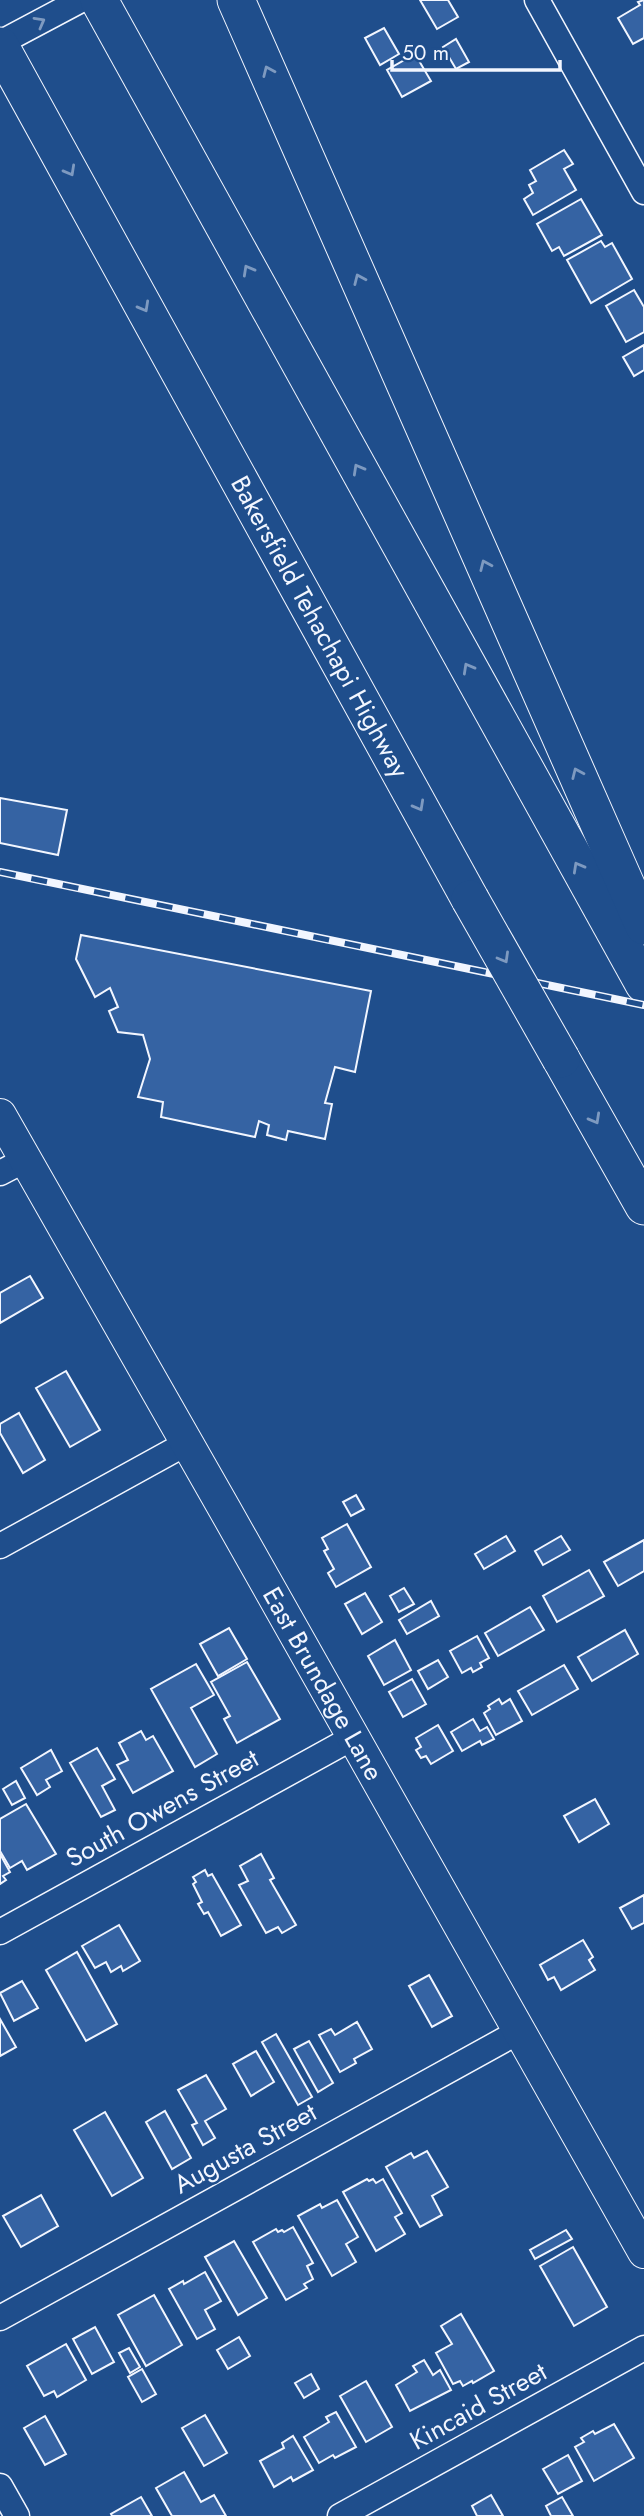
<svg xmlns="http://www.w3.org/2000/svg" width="644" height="2516" font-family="Jost,sans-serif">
	<rect width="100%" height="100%" fill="#1f4e8c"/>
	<g fill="#3563a3" stroke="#f2f6ff" stroke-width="2">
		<path d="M420,0h28l10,17 -21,12z"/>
		<path d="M644,0v38l-11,6 -15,-26 22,-13 -2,-3z"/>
		<path d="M384,28l15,26 -19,11 -15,-27z"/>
		<path d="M456,39l13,23 -13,7 -13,-22z"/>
		<path d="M415,54l16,27 -29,16 -15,-27z"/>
		<path d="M564,150l9,14 -9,5 12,21 -43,25 -9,-16 9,-6 -4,-8 7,-4 -6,-11z"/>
		<path d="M581,199l21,36 -38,21 -5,-9 -7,4 -15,-27z"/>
		<path d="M601,241l4,6 7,-4 20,36 -41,24 -24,-43z"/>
		<path d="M634,290l10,17v25l-18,10 -20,-36z"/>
		<path d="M644,345v25l-10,6 -11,-19z"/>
		<path d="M0,798l67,12 -9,45 -58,-12z"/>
		<path d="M81,935l290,56 -16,81 -20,-5 -10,36 7,1 -7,35 -37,-8 -2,9 -19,-5 2,-10 -10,-4 -4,16 -94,-20 2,-15 -25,-5 12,-38 -7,-24 -25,-3 -9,-21 9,-4 -8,-19 -15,9 -19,-38z"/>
		<path d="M30,1276l13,22 -43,25v-30z"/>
		<path d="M66,1371l34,59 -30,17 -34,-59z"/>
		<path d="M19,1413l26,47 -22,13 -23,-40v-9z"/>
		<path d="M356,1495l8,14 -13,7 -8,-14z"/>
		<path d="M347,1524l24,43 -35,20 -8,-14 6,-4 -10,-18 4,-2 -6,-11z"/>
		<path d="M506,1536l9,15 -31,18 -9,-15z"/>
		<path d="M561,1536l9,14 -27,15 -8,-14z"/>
		<path d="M644,1540v31l-26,15 -14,-24z"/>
		<path d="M589,1570l15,26 -47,26 -14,-26z"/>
		<path d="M404,1588l10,16 -15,8 -9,-16z"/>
		<path d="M365,1593l17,29 -20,12 -17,-30z"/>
		<path d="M431,1601l8,15 -32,18 -8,-14z"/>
		<path d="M530,1607l14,23 -46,26 -13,-23z"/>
		<path d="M229,1628l18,31 -29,17 -18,-32z"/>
		<path d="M625,1630l13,24 -46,27 -14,-24z"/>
		<path d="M477,1636l12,22 -9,5 2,4 -9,5 -2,-4 -9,5 -12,-22z"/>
		<path d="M395,1640l16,30 -27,15 -16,-29z"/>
		<path d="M438,1660l10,17 -20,12 -10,-18z"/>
		<path d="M247,1662l33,57 -43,24 -13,-24 6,-3 -19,-34z"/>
		<path d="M196,1664l18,31 -23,13 26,46 -22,13 -44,-78z"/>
		<path d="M564,1665l14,24 -46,26 -14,-24z"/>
		<path d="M412,1679l14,25 -23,13 -14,-25z"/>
		<path d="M499,1699l3,5 8,-5 12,22 -26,14 -12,-22 6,-4 -2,-3z"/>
		<path d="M473,1719l7,12 7,-4 7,12 -12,6 -2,-4 -18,10 -11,-19z"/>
		<path d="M438,1725l15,26 -22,13 -5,-8 -5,2 -5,-8 5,-3 -5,-9z"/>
		<path d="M141,1731l5,9 7,-4 20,35 -40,22 -16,-28 11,-5 -9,-17z"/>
		<path d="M97,1748l18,31 -13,7 13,24 -14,7 -31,-54z"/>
		<path d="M51,1750l11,21 -16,9 4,7 -13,8 -16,-27z"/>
		<path d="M16,1781l9,17 -13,7 -9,-16z"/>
		<path d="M595,1799l14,25 -30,18 -15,-26z"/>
		<path d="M26,1804l30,50 -29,16 -5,-9 -12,7 -10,-17v-32z"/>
		<path d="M0,1854l10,18 -7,4 3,4 -6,4z"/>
		<path d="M261,1854l13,24 -4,2 26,45 -14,8 -4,-6 -12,6 -27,-48 9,-4 -8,-15z"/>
		<path d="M205,1870l3,6 4,-2 29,51 -20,11 -13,-24 -4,2 -6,-10 4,-2 -9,-18 3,-2 -3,-5z"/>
		<path d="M644,1895v28l-12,6 -12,-21z"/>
		<path d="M119,1925l21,36 -17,10 -2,-5 -10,6 -5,-10 -11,6 -13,-22z"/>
		<path d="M583,1940l10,17 -4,3 6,10 -34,20 -7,-13 -6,3 -8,-15z"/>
		<path d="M77,1952l40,72 -31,17 -40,-71z"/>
		<path d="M429,1975l23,41 -20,11 -23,-41z"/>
		<path d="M22,1981l16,27 -24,13 -14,-28z"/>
		<path d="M0,2019l16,28 -16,9z"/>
		<path d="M357,2022l15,27 -18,10 2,4 -16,9 -21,-37 12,-6 4,6z"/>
		<path d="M276,2034l36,63 -14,8 -36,-63z"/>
		<path d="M309,2041l24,42 -15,9 -24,-43z"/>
		<path d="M256,2051l18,31 -23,14 -18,-32z"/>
		<path d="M206,2075l20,34 -21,12 10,17 -12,7 -11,-20 5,-2 -19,-33z"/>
		<path d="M165,2111l26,47 -19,11 -26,-47z"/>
		<path d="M105,2112l38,66 -31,18 -38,-66z"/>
		<path d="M427,2151l21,36 -16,9 10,19 -22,12 -34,-60 25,-14 3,5z"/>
		<path d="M367,2179l2,2 4,-2 3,4 7,-4 19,34 -7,4 10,17 -29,17 -33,-59z"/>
		<path d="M41,2195l17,31 -37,21 -18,-31z"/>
		<path d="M337,2200l21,37 -12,7 10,18 -24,14 -34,-60 22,-12 2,4z"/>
		<path d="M293,2227l20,36 -6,3 6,13 -9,5 3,4 -21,12 -33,-58 23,-13 2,3 4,-2 2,2z"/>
		<path d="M566,2230l6,9 -37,20 -5,-9z"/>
		<path d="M234,2241l33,57 -29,17 -33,-58z"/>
		<path d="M573,2247l34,60 -33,19 -34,-60z"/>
		<path d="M205,2272l16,29 -16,9 10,19 -18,10 -28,-50 14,-8 1,3z"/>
		<path d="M154,2295l28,50 -36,21 -28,-51z"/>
		<path d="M461,2314l33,57 -21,12 -1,-2 -9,5 -3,-5 -7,3 -17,-31 16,-9 -11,-18z"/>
		<path d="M95,2327l19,35 -22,12 -19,-35z"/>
		<path d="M239,2337l11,19 -22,13 -11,-19z"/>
		<path d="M66,2344l20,36 -29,17 -3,-6 -10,5 -17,-30z"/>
		<path d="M129,2348l11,19 -10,6 -11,-20z"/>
		<path d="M424,2360l9,15 7,-5 11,20 -41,21 -14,-26 21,-13 -4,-6z"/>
		<path d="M142,2369l14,25 -14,8 -14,-25z"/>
		<path d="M311,2374l8,15 -15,9 -9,-15z"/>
		<path d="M366,2381l26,46 -26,15 -26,-46z"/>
		<path d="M336,2412l20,35 -21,11 -2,-3 -14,8 -15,-26 25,-15 -3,-5z"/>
		<path d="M205,2415l22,38 -23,13 -22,-38z"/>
		<path d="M45,2416l21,38 -21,11 -21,-37z"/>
		<path d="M614,2424l20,34 -40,23 -19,-34 9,-5 -3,-4 12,-7 2,3z"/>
		<path d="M293,2436l20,34 -20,11 -2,-4 -17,10 -14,-26 24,-13 -2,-5z"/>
		<path d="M568,2455l14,26 -24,13 -15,-25z"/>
		<path d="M184,2472l17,30 13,-7 12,21h-54l-16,-28z"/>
		<path d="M491,2495l12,21h-26l-5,-10z"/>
		<path d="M141,2497l11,19h-40l-1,-2z"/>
		<path d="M562,2497l11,19h-22l-5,-10z"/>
	</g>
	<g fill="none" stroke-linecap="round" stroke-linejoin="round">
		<defs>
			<g id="minor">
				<path d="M537,0l107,192"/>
				<path d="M0,43l81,-43"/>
				<path d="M0,1173l25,-13"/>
				<path d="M0,1546l187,-103"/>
				<path d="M0,1932l354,-195"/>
				<path d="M0,2318l520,-287"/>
				<path d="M0,2486l17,30"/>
				<path d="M340,2516l304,-168"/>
			</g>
			<g id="major">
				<path id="s1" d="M0,1115l224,393 420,744"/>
			</g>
			<g id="highway">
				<path d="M99,0l545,984"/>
				<path d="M236,0l408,926"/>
				<path id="s2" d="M0,46l470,853"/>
				<path d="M561,1059l83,147"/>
			</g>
		</defs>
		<use href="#minor" stroke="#f2f6ff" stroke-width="27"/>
		<use href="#major" stroke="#f2f6ff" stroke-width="34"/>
		<use href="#highway" stroke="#f2f6ff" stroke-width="39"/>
		<use href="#minor" stroke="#1f4e8c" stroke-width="24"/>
		<use href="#major" stroke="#1f4e8c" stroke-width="32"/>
		<use href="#highway" stroke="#1f4e8c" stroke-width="37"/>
		<defs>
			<path id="rail" d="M0,872l644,133"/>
		</defs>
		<use href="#rail" stroke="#f2f6ff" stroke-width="8"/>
		<use href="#rail" stroke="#1f4e8c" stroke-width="5" stroke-dasharray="16" stroke-linecap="butt"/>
		<defs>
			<path id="highway-bridge" d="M470,899l91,160"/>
		</defs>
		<use href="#highway-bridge" stroke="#f2f6ff" stroke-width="39" stroke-linecap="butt"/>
		<use href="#highway-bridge" stroke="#1f4e8c" stroke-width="37"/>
	</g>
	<defs><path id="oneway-chevron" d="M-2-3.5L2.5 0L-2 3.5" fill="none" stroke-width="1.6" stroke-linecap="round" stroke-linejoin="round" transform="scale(1.75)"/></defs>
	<g stroke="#7e9ac0">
		<use href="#oneway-chevron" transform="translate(40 22) rotate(-29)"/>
		<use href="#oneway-chevron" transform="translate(268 71) rotate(-114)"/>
		<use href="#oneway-chevron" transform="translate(70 171) rotate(61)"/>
		<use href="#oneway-chevron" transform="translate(248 270) rotate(-119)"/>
		<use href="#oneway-chevron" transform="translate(359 279) rotate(-114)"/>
		<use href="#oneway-chevron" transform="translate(144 307) rotate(61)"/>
		<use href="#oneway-chevron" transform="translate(358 469) rotate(-119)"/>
		<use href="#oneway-chevron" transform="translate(485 565) rotate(-114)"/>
		<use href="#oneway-chevron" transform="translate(468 668) rotate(-119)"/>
		<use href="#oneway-chevron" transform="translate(577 773) rotate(-114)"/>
		<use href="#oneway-chevron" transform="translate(419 806) rotate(61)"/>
		<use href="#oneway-chevron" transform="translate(578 867) rotate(-119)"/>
		<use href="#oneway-chevron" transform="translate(504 958) rotate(60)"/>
		<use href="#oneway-chevron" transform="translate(595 1119) rotate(61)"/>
	</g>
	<g text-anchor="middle" stroke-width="5" stroke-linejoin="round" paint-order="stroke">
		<g font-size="26" fill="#f2f6ff" stroke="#1f4e8c">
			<text dy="9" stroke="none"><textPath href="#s2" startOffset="663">Bakersfield Tehachapi Highway</textPath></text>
			<text dy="9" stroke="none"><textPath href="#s1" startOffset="654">East Brundage Lane</textPath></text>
			<text transform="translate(162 1808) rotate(-29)" y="9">South Owens Street</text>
			<text transform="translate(245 2148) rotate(-29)" y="9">Augusta Street</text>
			<text transform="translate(478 2406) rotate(-29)" y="9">Kincaid Street</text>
		</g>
	</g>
	<path d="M392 60v10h168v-10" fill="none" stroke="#f2f6ff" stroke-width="3.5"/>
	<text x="402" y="60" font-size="21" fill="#f2f6ff" stroke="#1f4e8c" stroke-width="5" paint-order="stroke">50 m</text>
</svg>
